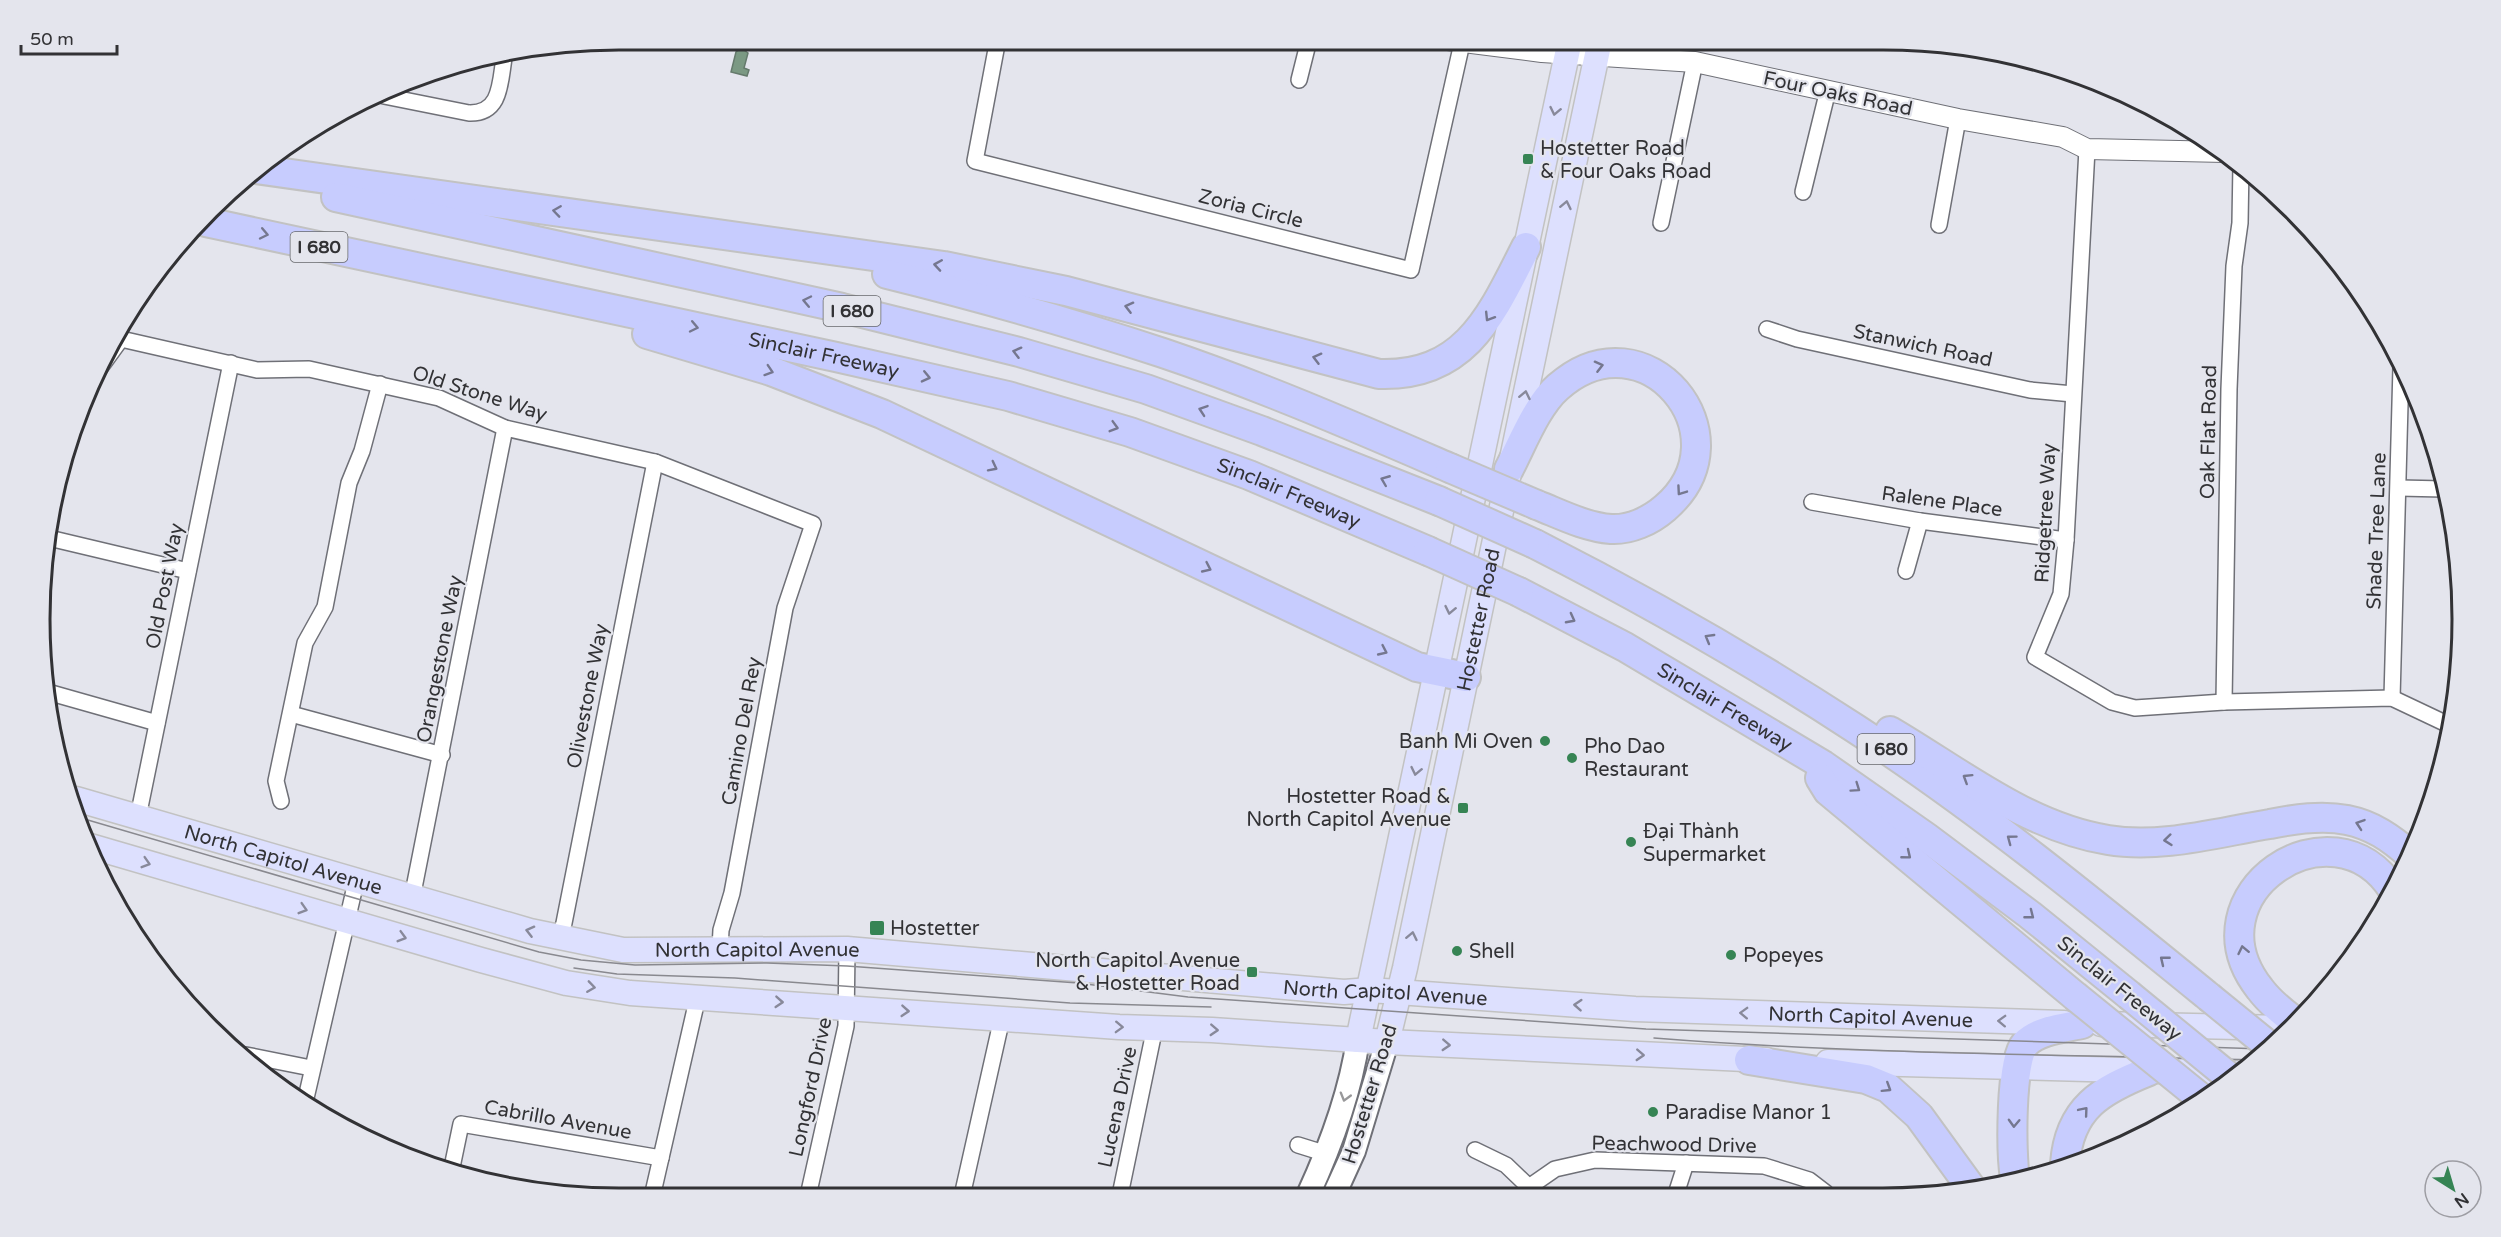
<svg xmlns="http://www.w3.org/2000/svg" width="2501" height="1237" font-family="'Varela Round',sans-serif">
	<rect width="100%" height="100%" fill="#e4e5ed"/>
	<path fill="#7b9983" stroke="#657a6c" stroke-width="1.5" d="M741,48l7,5 -4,15 5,2 -2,6 -16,-4 5,-20z"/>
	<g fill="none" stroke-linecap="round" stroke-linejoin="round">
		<defs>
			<g id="minor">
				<path d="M998,39l-23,122 436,109 51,-227"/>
				<path d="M1151,41v-1"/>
				<path d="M1299,80l10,-40"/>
				<path d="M384,96l85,17c32,1 31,-30 35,-55"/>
				<path d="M2087,149l-21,391 -5,54 -26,63 77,45 23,6 89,-6 168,-4 57,27"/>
				<path d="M1803,192l25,-102"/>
				<path d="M1661,223l34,-161"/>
				<path d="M1939,225l19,-106"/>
				<path d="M1767,329l30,10 233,51 43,4"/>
				<path d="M92,379l29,-40 136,31 52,-1 130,29 66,30 150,34 158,62 -28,84 -53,285 -11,37 -1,18"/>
				<path d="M2399,488l45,1"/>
				<path d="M1812,502l108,19 146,19"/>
				<path d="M49,538l139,33"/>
				<path d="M1906,571l14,-50"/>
				<path d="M44,691l113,32"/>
				<path d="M2392,698l9,-331"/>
				<path d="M2224,702l5,-313 5,-123 6,-43 1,-59"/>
				<path d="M291,714l151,41"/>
				<path d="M281,801l-5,-20 29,-138 20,-36 24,-124 13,-32 18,-67"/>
				<path d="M138,817l93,-454"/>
				<path d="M412,898l93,-470"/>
				<path d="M559,938l5,-15 91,-461"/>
				<path d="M246,1055l65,13"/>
				<path d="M306,1098l50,-216"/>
				<path d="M1298,1145l29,9"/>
				<path d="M1475,1150l31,15 23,22"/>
				<path d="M451,1172l10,-48 200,34"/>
				<path d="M1524,1194l5,-7 26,-18 40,-9 169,6 45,14 17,13"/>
				<path d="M1676,1194l10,-31"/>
				<path d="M1120,1195l35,-168"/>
				<path d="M808,1196l38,-170 1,-77"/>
				<path d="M962,1196l40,-178"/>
				<path d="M652,1197l46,-201"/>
			</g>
			<path id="tertiary" d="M1448,40l94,12 153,10 263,57 105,18 24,12 138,3"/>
			<g id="secondary">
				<path d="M1308,1195c23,-50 42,-101 50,-155"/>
				<path d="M1334,1195l20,-44 33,-109"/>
			</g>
			<g id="primary">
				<path id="s1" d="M76,799l454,132 93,19 224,-1 497,43 26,-2 265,19 429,14"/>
				<path d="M90,846l391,114 85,23 64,10 489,34 93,3 175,12 379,18"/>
				<path d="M2101,1024l184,4"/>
				<path d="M1358,1040l212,-1000"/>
				<path id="s2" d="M1387,1042l18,-74 195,-928"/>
				<path d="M1828,1062l406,11"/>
			</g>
			<g id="motorway">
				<path d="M256,169l688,97 122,25 313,83c87,3 113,-60 147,-127"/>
				<path d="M336,197l506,111 177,44 127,37 116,42 177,70"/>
				<path id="s3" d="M206,222l630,135 172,39 122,36 119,43 179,76"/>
				<path d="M887,274c93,23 185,49 276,79 98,33 192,74 287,115"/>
				<path d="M647,334l124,37 111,43 535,253 49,10"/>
				<path d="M1509,469c13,-25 28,-64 49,-82 87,-77 191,49 107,121 -15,13 -35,22 -54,21 -26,-2 -51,-15 -74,-24"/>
				<path d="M1535,544c110,56 217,117 321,185 124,81 239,175 353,268"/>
				<path id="s4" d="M1519,592l106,55 198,118 103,72 104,78 99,80"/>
				<path d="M1890,731c70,41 137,96 218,109 53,9 111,-8 162,-16 25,-5 52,-9 77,-4 25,5 44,18 63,35"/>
				<path d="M1820,778l8,13 247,205"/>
				<path d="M2293,1020c-12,-9 -24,-19 -33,-31 -75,-95 73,-193 133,-99"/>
				<path d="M1749,1060l117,19 22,9 31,28 53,73"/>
				<path d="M2065,1164c4,-56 36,-74 84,-93"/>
				<path d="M2015,1178c-4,-24 -5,-117 10,-134 13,-14 39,-16 57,-20"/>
			</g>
		</defs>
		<use href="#minor" stroke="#6f7077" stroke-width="18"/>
		<use href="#tertiary" stroke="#6f7077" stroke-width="22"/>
		<use href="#secondary" stroke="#6f7077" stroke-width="26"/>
		<use href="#primary" stroke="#c2c2c2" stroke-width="27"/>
		<use href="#motorway" stroke="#c2c2c2" stroke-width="32"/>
		<use href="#minor" stroke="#fff" stroke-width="15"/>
		<use href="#tertiary" stroke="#fff" stroke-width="20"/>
		<use href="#secondary" stroke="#fff" stroke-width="22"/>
		<use href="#primary" stroke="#dde0fe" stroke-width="24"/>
		<use href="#motorway" stroke="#c7ccfe" stroke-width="28"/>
		<g stroke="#89898f" stroke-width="1.5">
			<path d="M81,818l458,134 42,8 54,5 132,-2 80,3 231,17 110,14 458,32 618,20"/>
			<path d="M574,968l43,6 118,4 335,25 141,4"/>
			<path d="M1654,1038c200,16 400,16 600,22"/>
		</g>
		<defs>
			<g id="motorway-bridge">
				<path d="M1450,468l87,37"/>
				<path d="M1439,501l96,43"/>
				<path d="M1428,551l91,41"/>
				<path d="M2129,995l104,85"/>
				<path d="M2075,996l126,102"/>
				<path d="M2209,997l59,48"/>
			</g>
		</defs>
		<use href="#motorway-bridge" stroke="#c2c2c2" stroke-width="32" stroke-linecap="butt"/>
		<use href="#motorway-bridge" stroke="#c7ccfe" stroke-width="28"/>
	</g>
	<defs><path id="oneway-chevron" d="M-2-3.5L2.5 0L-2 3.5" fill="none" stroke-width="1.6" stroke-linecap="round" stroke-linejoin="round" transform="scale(1.5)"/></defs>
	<g stroke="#88899a">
		<use href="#oneway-chevron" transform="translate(1555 111) rotate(102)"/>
		<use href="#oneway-chevron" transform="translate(1566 205) rotate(-78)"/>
		<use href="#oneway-chevron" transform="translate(1525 395) rotate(-78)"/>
		<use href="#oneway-chevron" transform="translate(1450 610) rotate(102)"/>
		<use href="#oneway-chevron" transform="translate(1416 771) rotate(102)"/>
		<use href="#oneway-chevron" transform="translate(146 863) rotate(17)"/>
		<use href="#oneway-chevron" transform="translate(303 909) rotate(17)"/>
		<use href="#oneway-chevron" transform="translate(530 931) rotate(-166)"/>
		<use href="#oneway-chevron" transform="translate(1412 936) rotate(-78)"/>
		<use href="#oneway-chevron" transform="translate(402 937) rotate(16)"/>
		<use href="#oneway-chevron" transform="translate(591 987) rotate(8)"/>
		<use href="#oneway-chevron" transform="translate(779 1002) rotate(4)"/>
		<use href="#oneway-chevron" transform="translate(1578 1005) rotate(-176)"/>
		<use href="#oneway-chevron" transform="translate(905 1011) rotate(4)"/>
		<use href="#oneway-chevron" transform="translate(1744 1013) rotate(-178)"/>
		<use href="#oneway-chevron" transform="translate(2002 1021) rotate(-178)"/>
		<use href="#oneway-chevron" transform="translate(1119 1027) rotate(2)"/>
		<use href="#oneway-chevron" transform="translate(1214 1030) rotate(3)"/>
		<use href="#oneway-chevron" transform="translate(1446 1045) rotate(3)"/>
		<use href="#oneway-chevron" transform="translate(1640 1055) rotate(3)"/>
	</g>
	<g stroke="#75778f">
		<use href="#oneway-chevron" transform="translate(557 211) rotate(-172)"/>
		<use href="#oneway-chevron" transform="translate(264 234) rotate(12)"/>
		<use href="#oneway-chevron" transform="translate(938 265) rotate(-171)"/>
		<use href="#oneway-chevron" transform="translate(807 301) rotate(-168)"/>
		<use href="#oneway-chevron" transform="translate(1129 307) rotate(-166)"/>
		<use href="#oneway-chevron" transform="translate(1489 317) rotate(122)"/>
		<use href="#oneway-chevron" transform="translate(694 327) rotate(12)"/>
		<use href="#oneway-chevron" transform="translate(1017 352) rotate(-165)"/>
		<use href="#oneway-chevron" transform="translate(1317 358) rotate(-165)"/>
		<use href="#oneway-chevron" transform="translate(1599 366) rotate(-14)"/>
		<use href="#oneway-chevron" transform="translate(769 371) rotate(18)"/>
		<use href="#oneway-chevron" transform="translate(926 377) rotate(13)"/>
		<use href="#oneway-chevron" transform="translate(1203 410) rotate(-161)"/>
		<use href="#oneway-chevron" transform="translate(1114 427) rotate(16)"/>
		<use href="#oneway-chevron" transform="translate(993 467) rotate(27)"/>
		<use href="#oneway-chevron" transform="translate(1385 480) rotate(-158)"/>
		<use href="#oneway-chevron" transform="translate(1681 491) rotate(125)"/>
		<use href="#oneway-chevron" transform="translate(1207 568) rotate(25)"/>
		<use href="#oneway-chevron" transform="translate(1571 619) rotate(28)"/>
		<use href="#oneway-chevron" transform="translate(1709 638) rotate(-150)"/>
		<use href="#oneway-chevron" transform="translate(1383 651) rotate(25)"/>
		<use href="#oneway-chevron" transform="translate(1967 778) rotate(-148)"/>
		<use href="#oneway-chevron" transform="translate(1856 788) rotate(35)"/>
		<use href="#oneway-chevron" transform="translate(2360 824) rotate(-161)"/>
		<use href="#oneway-chevron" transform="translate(2011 839) rotate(-143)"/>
		<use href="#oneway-chevron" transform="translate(2168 840) rotate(174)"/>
		<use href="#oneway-chevron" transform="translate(1907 855) rotate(39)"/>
		<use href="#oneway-chevron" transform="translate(2030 915) rotate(38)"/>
		<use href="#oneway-chevron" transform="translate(2243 950) rotate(-102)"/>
		<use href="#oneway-chevron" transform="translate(2164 960) rotate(-141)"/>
		<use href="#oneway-chevron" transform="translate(1887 1088) rotate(32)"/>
		<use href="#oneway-chevron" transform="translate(2084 1111) rotate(-50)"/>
		<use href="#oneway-chevron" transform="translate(2014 1123) rotate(92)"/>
	</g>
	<use stroke="#98989a" href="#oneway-chevron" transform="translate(1345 1097) rotate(106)"/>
	<g fill="#368454" stroke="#e4e5ed" stroke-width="2">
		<rect x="1522" y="153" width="12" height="12" rx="3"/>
		<circle cx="1545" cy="741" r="6"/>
		<circle cx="1572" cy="758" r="6"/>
		<rect x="1457" y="802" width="12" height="12" rx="3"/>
		<circle cx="1631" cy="842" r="6"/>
		<rect x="869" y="920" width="16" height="16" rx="3"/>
		<circle cx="1457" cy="951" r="6"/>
		<circle cx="1731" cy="955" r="6"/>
		<rect x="1246" y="966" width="12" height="12" rx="3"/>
		<circle cx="1653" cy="1112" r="6"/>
	</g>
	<g text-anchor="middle" stroke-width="4.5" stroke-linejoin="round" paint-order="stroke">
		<g fill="#e4e5ed" stroke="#67686c" stroke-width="1.5">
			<rect x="290.5" y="232" width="57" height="30" rx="4.5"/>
			<rect x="823.5" y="296" width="57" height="30" rx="4.5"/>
			<rect x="1857.5" y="734" width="57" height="30" rx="4.5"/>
		</g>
		<g font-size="18" font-weight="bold" fill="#323235">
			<text x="319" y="253">I 680</text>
			<text x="852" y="317">I 680</text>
			<text x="1886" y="755">I 680</text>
		</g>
		<g font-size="20" fill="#323235" stroke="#e4e5ed">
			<text transform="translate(1838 93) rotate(12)" y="7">Four Oaks Road</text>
			<text transform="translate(1251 208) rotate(14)" y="7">Zoria Circle</text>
			<text transform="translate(1923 345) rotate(12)" y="7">Stanwich Road</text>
			<text dy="7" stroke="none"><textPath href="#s3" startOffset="632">Sinclair Freeway</textPath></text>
			<text transform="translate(480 393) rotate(18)" y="7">Old Stone Way</text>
			<text transform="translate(2208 432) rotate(-89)" y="7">Oak Flat Road</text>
			<text dy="7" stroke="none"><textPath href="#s3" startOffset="1118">Sinclair Freeway</textPath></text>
			<text transform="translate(1942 501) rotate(8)" y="7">Ralene Place</text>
			<text transform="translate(2045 513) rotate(-87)" y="7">Ridgetree Way</text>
			<text transform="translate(2376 531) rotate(-88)" y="7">Shade Tree Lane</text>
			<text transform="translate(164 586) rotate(-79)" y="7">Old Post Way</text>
			<text dy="7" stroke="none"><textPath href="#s2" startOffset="432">Hostetter Road</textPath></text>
			<text transform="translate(439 659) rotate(-79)" y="7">Orangestone Way</text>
			<text transform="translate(587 696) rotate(-79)" y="7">Olivestone Way</text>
			<text dy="7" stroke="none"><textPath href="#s4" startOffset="236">Sinclair Freeway</textPath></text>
			<text transform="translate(741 731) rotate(-80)" y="7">Camino Del Rey</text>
			<text dy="7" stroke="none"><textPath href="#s1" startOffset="216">North Capitol Avenue</textPath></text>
			<text dy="7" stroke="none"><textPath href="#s1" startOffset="702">North Capitol Avenue</textPath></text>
			<text transform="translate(2120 988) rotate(39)" y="7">Sinclair Freeway</text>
			<text dy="7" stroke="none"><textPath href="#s1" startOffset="1332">North Capitol Avenue</textPath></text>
			<text dy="7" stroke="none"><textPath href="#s1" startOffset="1818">North Capitol Avenue</textPath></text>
			<text transform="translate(810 1087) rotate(-78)" y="7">Longford Drive</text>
			<text transform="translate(1369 1094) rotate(-73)" y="7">Hostetter Road</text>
			<text transform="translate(1117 1107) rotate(-78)" y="7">Lucena Drive</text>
			<text transform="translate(558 1119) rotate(10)" y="7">Cabrillo Avenue</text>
			<text transform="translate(1674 1144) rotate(1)" y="7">Peachwood Drive</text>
		</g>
		<g font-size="20" fill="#323235" stroke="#e4e5ed" text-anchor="start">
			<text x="1540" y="155">Hostetter Road<tspan x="1540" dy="23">&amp; Four Oaks Road</tspan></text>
			<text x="1533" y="748" text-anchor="end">Banh Mi Oven</text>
			<text x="1584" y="753">Pho Dao<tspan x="1584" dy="23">Restaurant</tspan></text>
			<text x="1451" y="803" text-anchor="end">Hostetter Road &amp;<tspan x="1451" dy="23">North Capitol Avenue</tspan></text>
			<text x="1643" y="838">Đại Thành<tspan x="1643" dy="23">Supermarket</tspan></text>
			<text x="890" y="935">Hostetter</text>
			<text x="1469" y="958">Shell</text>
			<text x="1743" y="962">Popeyes</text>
			<text x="1240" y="967" text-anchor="end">North Capitol Avenue<tspan x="1240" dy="23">&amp; Hostetter Road</tspan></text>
			<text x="1665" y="1119">Paradise Manor 1</text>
		</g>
	</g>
	<path d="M0 0H2501V1237H0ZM619 50H1883A569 569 0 0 1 2452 619V619A569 569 0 0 1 1883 1188H619A569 569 0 0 1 50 619V619A569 569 0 0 1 619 50Z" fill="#e4e5ed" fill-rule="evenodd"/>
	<path fill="none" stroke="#323235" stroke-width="3" d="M619 50H1883A569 569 0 0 1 2452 619V619A569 569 0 0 1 1883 1188H619A569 569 0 0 1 50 619V619A569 569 0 0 1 619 50Z"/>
	<g transform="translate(2453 1189) rotate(143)"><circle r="28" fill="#e4e5ed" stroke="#9d9da3" stroke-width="1.5"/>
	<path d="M0-4.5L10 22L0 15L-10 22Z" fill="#368454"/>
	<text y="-9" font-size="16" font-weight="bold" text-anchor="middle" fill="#323235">N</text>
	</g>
	<path d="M21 45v9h96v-9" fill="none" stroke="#323235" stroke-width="3"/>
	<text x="30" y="45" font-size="18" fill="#323235" stroke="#e4e5ed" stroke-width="4.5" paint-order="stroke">50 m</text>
</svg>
